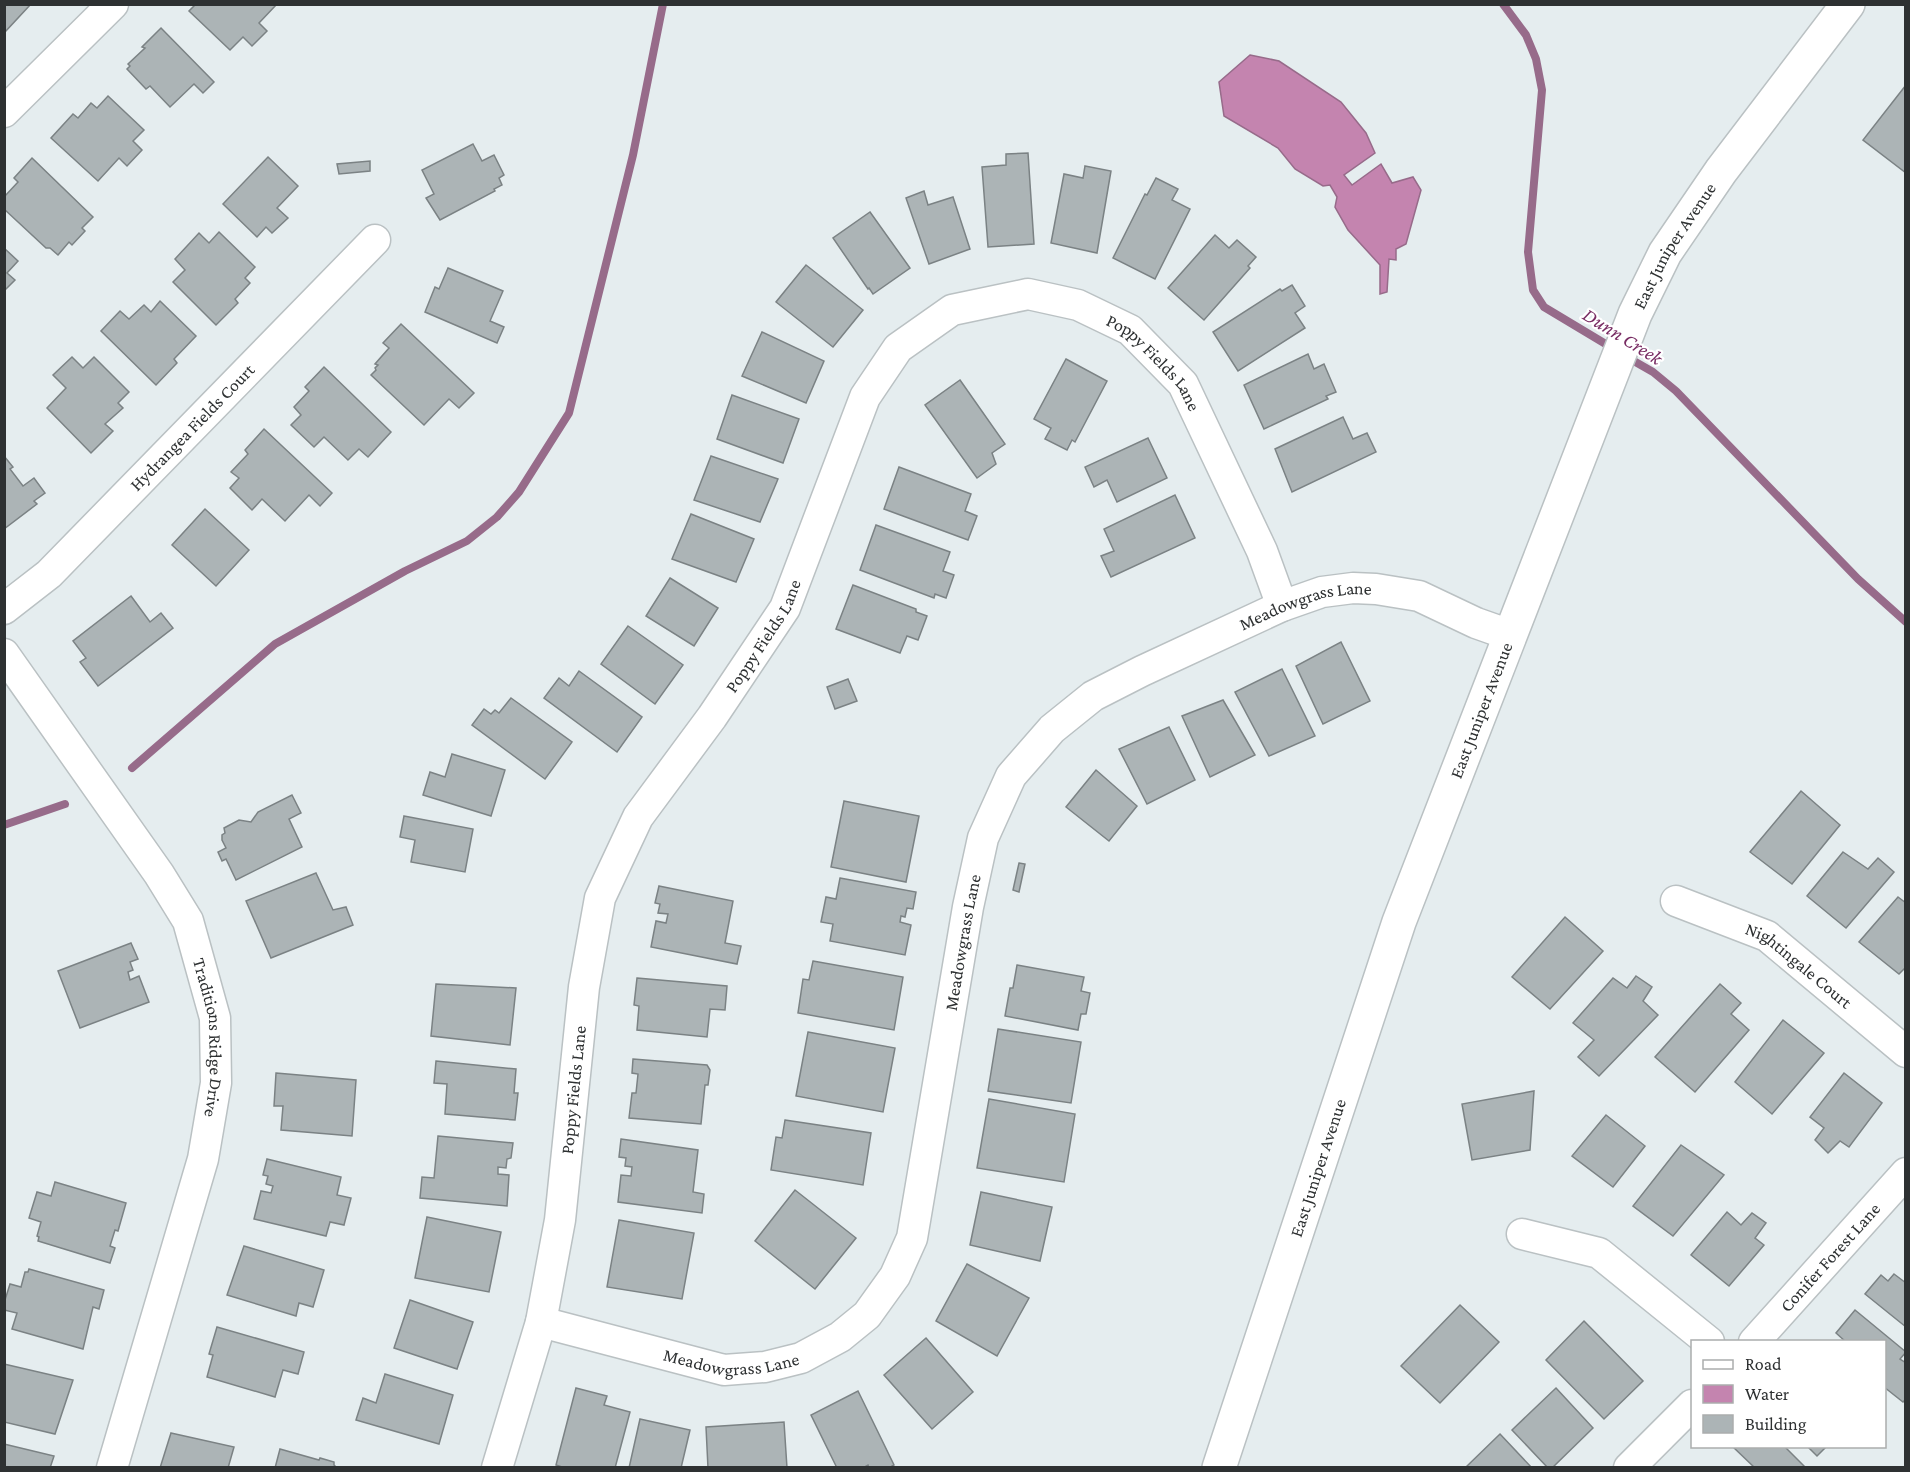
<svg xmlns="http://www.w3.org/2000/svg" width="1910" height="1472" font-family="'Crimson Pro',serif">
	<rect width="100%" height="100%" fill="#e5edef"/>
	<path fill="#c484af" stroke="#976b8a" stroke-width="1.5" d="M1250,55l29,6 62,41 25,31 9,20 -31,22 8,10 29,-21 11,19 21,-6 8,13 -15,54 -10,5v11l-7,-1 -2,33 -7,2v-29l-32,-35 -13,-23 2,-10 -7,-12 -7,1 -28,-17 -17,-21 -54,-32 -5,-34z"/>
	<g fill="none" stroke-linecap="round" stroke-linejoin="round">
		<g stroke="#976b8a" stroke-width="8">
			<path d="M1503,4l23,31 10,24 6,31 -14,162 5,38 11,17 70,42"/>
			<path d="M1625,356l28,16 23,19 182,188 48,43"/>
			<path d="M132,768l143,-124 130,-73 62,-30 30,-24 22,-25 50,-79 64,-258 30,-151"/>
			<path d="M4,825l61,-21"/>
		</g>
	</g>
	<g fill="#acb4b6" stroke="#7b8284" stroke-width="1.5">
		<path d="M4,4h27l-27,29z"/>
		<path d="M196,4h81l-18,19 8,8 -15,15 -9,-9 -13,13 -41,-39z"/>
		<path d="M161,28l53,54 -11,11 -9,-9 -24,23 -20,-21 -4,3 -19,-20 3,-3 -2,-2 17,-16 -3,-1z"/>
		<path d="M1906,85v88l-43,-33z"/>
		<path d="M108,96l36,34 -11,11 9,9 -15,16 -8,-8 -21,23 -47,-43 22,-24 5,4 13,-15 6,5z"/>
		<path d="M473,144l9,17 12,-6 10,20 -5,3 3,7 -8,4 1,2 -55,29 -14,-22 8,-4 -12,-24z"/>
		<path d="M1028,153l6,91 -46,3 -6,-80 24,-2v-11z"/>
		<path d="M268,157l30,29 -21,22 11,10 -16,15 -6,-6 -9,10 -34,-33z"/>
		<path d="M32,158l61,59 -11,11 3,3 -13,14 -3,-3 -11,13 -8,-7h-4l-42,-39v-12l14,-15 -4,-4z"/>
		<path d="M370,161v10l-31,3 -2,-10z"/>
		<path d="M1085,166l26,5 -14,82 -46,-10 13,-69 19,4z"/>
		<path d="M1156,178l22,11 -6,11 18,9 -35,70 -42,-21 32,-64 2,1z"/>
		<path d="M924,191l4,14 25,-8 17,52 -41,15 -23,-66z"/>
		<path d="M870,212l40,56 -37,26 -4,-6 -1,1 -35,-51z"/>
		<path d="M219,232l36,35 -10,11 5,5 -15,16 3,4 -22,22 -43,-43 12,-12 -10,-11 24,-26 10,10z"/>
		<path d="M1215,235l14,13 8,-8 19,17 -8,9 2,2 -46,52 -36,-32z"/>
		<path d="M4,248l14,13 -11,12 8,7 -11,11z"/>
		<path d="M806,265l57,45 -30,37 -57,-45z"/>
		<path d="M448,268l55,23 -13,30 14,6 -7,16 -72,-31 10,-25 4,2z"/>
		<path d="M1292,285l13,21 -10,7 10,15 -67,43 -25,-39 67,-43 2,2z"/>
		<path d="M160,301l36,35 -22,23 3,4 -21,22 -55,-54 19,-20 9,8 15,-14 7,7z"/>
		<path d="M401,324l73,69 -15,15 -10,-9 -25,26 -53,-50 5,-5 -1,-2 3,-3 -3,-1 14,-16 -6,-5z"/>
		<path d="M762,332l62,29 -18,42 -64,-27z"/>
		<path d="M1308,354l6,15 10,-5 12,28 -10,4 2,3 -64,30 -20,-44z"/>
		<path d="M72,357l11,11 11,-11 35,35 -11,11 5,5 -18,16 8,7 -22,22 -44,-45 19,-20 -13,-13z"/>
		<path d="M1066,359l41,22 -32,61 -3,-2 -5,10 -22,-11 6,-11 -17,-9z"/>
		<path d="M324,367l67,65 -23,25 -9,-8 -11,11 -24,-23 -10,10 -23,-22 10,-10 -7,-8 15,-16 -4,-4z"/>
		<path d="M960,380l45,64 -13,9 4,11 -19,14 -52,-73z"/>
		<path d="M732,395l67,24 -16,44 -66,-24z"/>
		<path d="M1343,417l10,22 14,-6 9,19 -84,40 -17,-43z"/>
		<path d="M264,429l68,64 -12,13 -11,-11 -24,26 -23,-22 -10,11 -22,-22 9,-10 -8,-6 17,-18 -3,-4z"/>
		<path d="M1148,438l19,40 -50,24 -10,-22 -13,7 -9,-20z"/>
		<path d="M4,456l9,11 -3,2 13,17 11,-8 11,15 -11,8 3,3 -33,25z"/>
		<path d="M711,456l67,23 -18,43 -66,-22z"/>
		<path d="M899,467l72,27 -6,17 12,5 -9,24 -84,-31z"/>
		<path d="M1175,495l20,43 -84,39 -10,-21 13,-5 -10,-22z"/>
		<path d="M205,509l44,41 -33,36 -44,-41z"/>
		<path d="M691,514l63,25 -18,43 -64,-23z"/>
		<path d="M876,525l74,27 -7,19 11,4 -8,23 -11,-4 -1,4 -74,-28z"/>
		<path d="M670,578l48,30 -24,38 -48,-30z"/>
		<path d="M853,585l63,24v3l11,4 -9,24 -11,-4 -7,17 -64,-24z"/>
		<path d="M131,596l19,26 11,-9 12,15 -75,58 -18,-24 6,-4 -13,-17z"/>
		<path d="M628,626l55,39 -28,39 -54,-40z"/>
		<path d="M1341,642l29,59 -47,23 -27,-58z"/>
		<path d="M1282,669l33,67 -46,20 -34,-64z"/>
		<path d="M579,671l63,46 -25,35 -73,-54 15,-20 10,8z"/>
		<path d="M848,679l9,22 -22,8 -8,-22z"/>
		<path d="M511,698l61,44 -27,37 -73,-54 12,-16 7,5 4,-4 4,3z"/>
		<path d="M1223,700l32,55 -45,22 -28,-61z"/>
		<path d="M1169,727l26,53 -48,24 -28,-55z"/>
		<path d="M452,754l53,16 -14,46 -68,-21 7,-23 15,5z"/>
		<path d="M1096,770l41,36 -28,35 -43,-34z"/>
		<path d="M1801,791l39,34 -48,59 -42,-32z"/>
		<path d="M292,795l9,18 -12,6 13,28 -66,33 -10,-21 -4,2 -4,-9 8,-4 -4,-8v-5l3,-2 -1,-5 15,-8 12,2 7,-10z"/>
		<path d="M844,801l75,15 -13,66 -75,-15z"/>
		<path d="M404,816l69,13 -8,43 -54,-10 4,-22 -15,-3z"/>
		<path d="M1843,852l25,17 10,-11 16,14 -48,56 -39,-32z"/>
		<path d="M1019,863l6,1 -6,28 -6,-2z"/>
		<path d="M316,873l17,37 13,-3 7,18 -82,33 -25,-57z"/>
		<path d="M840,878l76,14 -3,17 -6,-1 -2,9 -4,-1 -1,6 11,3 -6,30 -75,-14 3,-17 -12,-2 5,-25 10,2z"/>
		<path d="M659,886l74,15 -8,42 16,3 -4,18 -86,-17 5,-26 10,2 2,-9 -10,-1 2,-9 -5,-1z"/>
		<path d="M1898,897l8,6v64l-7,7 -40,-32z"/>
		<path d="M1565,917l38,34 -53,58 -38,-32z"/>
		<path d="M131,943l7,16 -8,3 3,8 -5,2 2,8 9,-4 10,26 -69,26 -22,-57z"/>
		<path d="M813,961l90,16 -9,53 -96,-17 5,-34 6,1z"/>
		<path d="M1017,965l67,12 -3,14 9,2 -4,21h-5l-3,16 -73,-14 5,-28h3z"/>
		<path d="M1636,976l16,11 -9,14 15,14 -59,61 -21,-19 16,-17 -21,-17 40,-45 14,10z"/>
		<path d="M637,978l90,8 -2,24 -15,-1 -3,28 -70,-7 2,-24 -5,-1z"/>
		<path d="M436,984l80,4 -6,57 -79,-9z"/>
		<path d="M1720,984l21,19 -10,11 18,16 -54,62 -40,-35z"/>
		<path d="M1783,1020l41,33 -52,61 -37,-32z"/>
		<path d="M998,1029l83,13 -10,61 -83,-12z"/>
		<path d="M808,1032l87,16 -12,64 -87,-16z"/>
		<path d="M633,1059l74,6 3,5 -2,15h-3l-4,39 -72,-6 3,-25h4l2,-19 -6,-1z"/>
		<path d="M436,1061l80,8 -2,24h4l-3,27 -70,-6 2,-30 -13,-1z"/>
		<path d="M276,1073l80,7 -4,56 -71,-6 2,-24h-9z"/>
		<path d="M1844,1073l38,30 -33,44 -9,-6 -12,12 -13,-13 9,-12 -14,-11z"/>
		<path d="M1534,1091l-4,59 -58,10 -10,-56z"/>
		<path d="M989,1099l86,15 -11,68 -87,-14z"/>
		<path d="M1606,1115l39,31 -32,41 -41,-31z"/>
		<path d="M785,1120l86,13 -8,52 -92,-15 5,-33 6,1z"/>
		<path d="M438,1136l75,7 -2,15 -4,1 -1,9 -8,-1v7l11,1 -2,31 -87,-8 2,-21 12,1z"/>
		<path d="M621,1139l77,11 -5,42 11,2 -2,19 -84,-11 3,-27 10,1 1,-9 -7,-1 1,-8 -7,-1z"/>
		<path d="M1681,1145l43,30 -51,61 -40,-30z"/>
		<path d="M267,1159l74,18 -4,18 14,3 -7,27 -14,-3 -4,14 -72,-17 7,-28 10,2 2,-7 -7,-2 2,-8 -5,-1z"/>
		<path d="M55,1182l71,21 -8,28 -3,-1 -5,16 5,2 -5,15 -72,-22 1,-4 -2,-1 4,-14 -12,-4 8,-26 14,4z"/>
		<path d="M795,1190l61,48 -41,51 -60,-48z"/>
		<path d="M981,1192l71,15 -12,54 -70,-16z"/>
		<path d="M1727,1212l14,13 11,-12 14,10 -11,15 9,7 -35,41 -38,-31z"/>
		<path d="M427,1217l74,15 -12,60 -74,-14z"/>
		<path d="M619,1220l75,13 -12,66 -75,-12z"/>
		<path d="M244,1246l80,24 -11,37 -14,-4 -3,13 -69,-21z"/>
		<path d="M967,1264l62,34 -32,58 -61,-35z"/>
		<path d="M29,1269l75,21 -5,19 -6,-2 -10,42 -71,-20 5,-16 -13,-3v-7l6,-19 11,3 4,-15h3z"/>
		<path d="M1894,1274l12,9v44l-41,-33 16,-19 7,6z"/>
		<path d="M410,1300l63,22 -16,47 -63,-21z"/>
		<path d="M1460,1305l39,37 -59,61 -39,-37z"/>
		<path d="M1855,1310l51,42 -6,7 6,4v36l-3,3 -19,-15v-45h-38l-10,-9z"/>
		<path d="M1584,1321l59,60 -39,38 -58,-59z"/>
		<path d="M217,1327l87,25 -6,22 -15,-4 -8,27 -68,-20 6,-22 -4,-1z"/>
		<path d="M926,1338l47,54 -41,37 -48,-54z"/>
		<path d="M4,1364l69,16 -18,54 -51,-12z"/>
		<path d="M385,1374l68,21 -14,49 -83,-24 7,-22 13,5z"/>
		<path d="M576,1388l31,8 -3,9 26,7 -15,56h-50l-9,-3z"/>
		<path d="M1556,1388l37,40 -41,40h-4l-36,-38z"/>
		<path d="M858,1391l36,74 -5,3h-20l-1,-3 -5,3h-26l-26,-53z"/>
		<path d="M640,1419l50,11 -9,38h-52z"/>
		<path d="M784,1422l3,46h-79l-2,-41z"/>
		<path d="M171,1433l63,14 -6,21h-68z"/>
		<path d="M1500,1434l32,34h-67z"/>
		<path d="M4,1444l50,12 -4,12h-46z"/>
		<path d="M1732,1446h52l22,22h-51z"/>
		<path d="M1807,1446h20l-10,10z"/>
		<path d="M280,1449l39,11 1,-2 14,4v3l3,3h-62z"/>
	</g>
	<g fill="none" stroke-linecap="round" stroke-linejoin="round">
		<defs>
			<g id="street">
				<path d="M4,112l109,-108"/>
				<path id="s1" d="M4,609l45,-35 326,-334"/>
				<path id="s2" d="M4,654l155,220 29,47 27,97 1,65 -13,76 -91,309"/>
				<path id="s3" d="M1676,901l91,35 139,116"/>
				<path d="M1522,1234l77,19 110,89"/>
				<path id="s4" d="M541,1322l183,48 41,-3 36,-9 39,-21 27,-22 28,-39 17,-38 56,-331 15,-69 28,-62 41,-47 41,-33 49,-25 140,-65 40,-14 31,-4 23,1 43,7 57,27 34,12"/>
				<path id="s5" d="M1754,1342l152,-169"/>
				<path id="s6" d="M497,1468l44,-146 19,-102 24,-233 16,-89 38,-81 74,-100 73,-109 80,-211 33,-49 54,-38 76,-16 50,11 52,25 53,54 79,167 20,55"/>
				<path d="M1629,1468l63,-63"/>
			</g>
			<g id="secondary">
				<path id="s7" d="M1219,1468l180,-546 236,-608 30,-61 56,-82 127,-167"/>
			</g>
		</defs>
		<use href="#street" stroke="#bac1c3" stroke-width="33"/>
		<use href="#secondary" stroke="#bac1c3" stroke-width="36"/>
		<use href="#street" stroke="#fff" stroke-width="30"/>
		<use href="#secondary" stroke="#fff" stroke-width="33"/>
	</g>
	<g text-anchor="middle" stroke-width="4.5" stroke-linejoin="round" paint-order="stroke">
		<g font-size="18" fill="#2e3132" stroke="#fff">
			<text dy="6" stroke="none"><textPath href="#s7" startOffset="1306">East Juniper Avenue</textPath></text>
			<text dy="6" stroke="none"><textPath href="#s6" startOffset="1503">Poppy Fields Lane</textPath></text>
			<text dy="6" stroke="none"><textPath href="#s1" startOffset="262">Hydrangea Fields Court</textPath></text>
			<text dy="6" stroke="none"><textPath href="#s4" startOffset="1258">Meadowgrass Lane</textPath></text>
			<text dy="6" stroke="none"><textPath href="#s6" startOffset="891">Poppy Fields Lane</textPath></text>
			<text dy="6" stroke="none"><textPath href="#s7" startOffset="802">East Juniper Avenue</textPath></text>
			<text dy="6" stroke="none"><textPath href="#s4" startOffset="736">Meadowgrass Lane</textPath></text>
			<text dy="6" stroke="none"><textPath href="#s3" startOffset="140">Nightingale Court</textPath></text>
			<text dy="6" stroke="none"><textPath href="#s2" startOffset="444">Traditions Ridge Drive</textPath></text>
			<text dy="6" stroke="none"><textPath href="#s6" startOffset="387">Poppy Fields Lane</textPath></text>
			<text dy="6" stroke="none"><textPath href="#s7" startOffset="316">East Juniper Avenue</textPath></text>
			<text dy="6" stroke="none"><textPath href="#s5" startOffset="114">Conifer Forest Lane</textPath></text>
			<text dy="6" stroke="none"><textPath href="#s4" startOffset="196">Meadowgrass Lane</textPath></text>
		</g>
		<g font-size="20" font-style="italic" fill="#782c63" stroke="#fff">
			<text transform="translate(1623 336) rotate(32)" y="7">Dunn Creek</text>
		</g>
	</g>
	<rect width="1910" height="1472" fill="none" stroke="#2e3132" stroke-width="12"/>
	<rect x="1691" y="1340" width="195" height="108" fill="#ffffff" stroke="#abadad" stroke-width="1.5"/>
	<rect x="1703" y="1360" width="30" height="9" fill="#ffffff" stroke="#abadad" stroke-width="1.5"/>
	<text x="1745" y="1370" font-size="18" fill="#2e3132">Road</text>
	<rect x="1703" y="1385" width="30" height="18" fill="#c484af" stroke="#abadad" stroke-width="1.5"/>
	<text x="1745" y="1400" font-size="18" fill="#2e3132">Water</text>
	<rect x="1703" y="1415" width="30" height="18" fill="#acb4b6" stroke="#abadad" stroke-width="1.5"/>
	<text x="1745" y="1430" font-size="18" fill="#2e3132">Building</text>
</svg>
